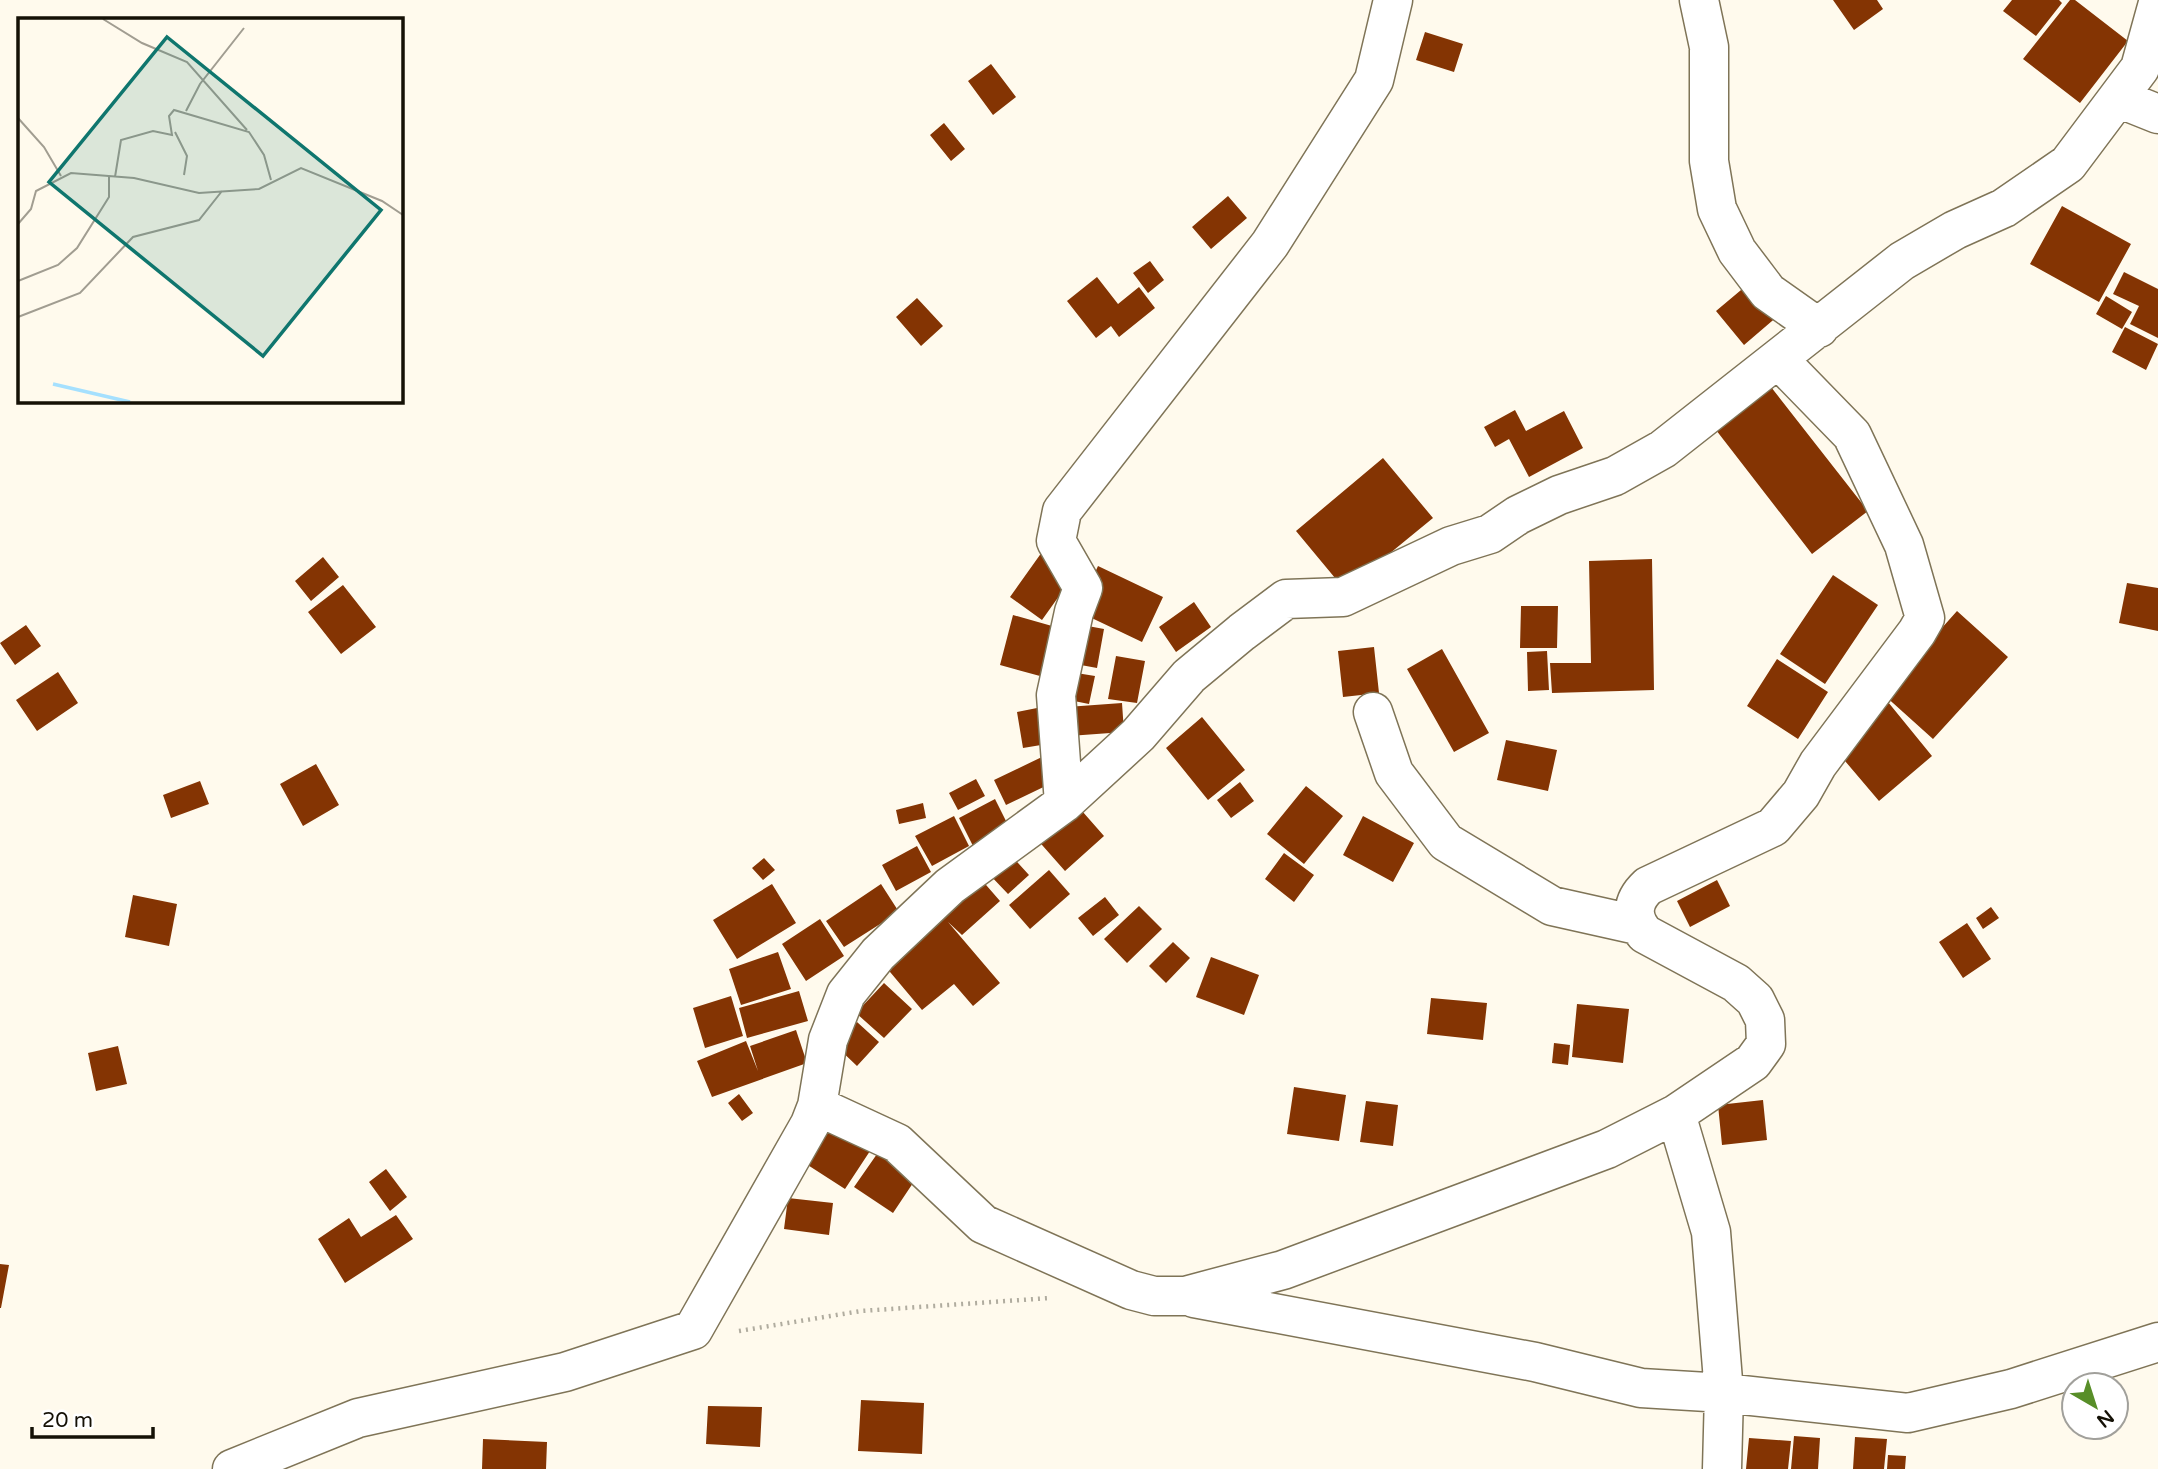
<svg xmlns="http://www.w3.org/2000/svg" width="2158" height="1469" font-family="'Varela Round',sans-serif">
	<rect width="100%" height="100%" fill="#fffaed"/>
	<!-- building -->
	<path fill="#843403" d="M1833,0h44l6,9 -29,21z
		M2012,0h47l3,3 -26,33 -33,-25z
		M2070,0h5l53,41 -48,62 -57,-44z
		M1425,32l38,12 -9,28 -38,-12z
		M991,64l25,33 -23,18 -25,-34z
		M944,123l21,26 -14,12 -21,-26z
		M1228,196l19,22 -36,31 -19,-22z
		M2062,206l69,38 -32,58 -69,-38z
		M1150,261l14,19 -16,13 -15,-20z
		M2124,272l34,17v49l-28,-14 9,-18 -26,-12z
		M1097,277l21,27 21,-17 16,21 -36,29 -8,-11 -15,12 -29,-37z
		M1747,285l32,30 -35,30 -28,-34z
		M2106,296l26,16 -10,17 -26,-15z
		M917,298l26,28 -22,20 -25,-29z
		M2125,327l33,17 -12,26 -34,-18z
		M1771,387l97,124 -56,43 -96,-124z
		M1515,410l11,21 38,-20 19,37 -54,29 -20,-38 -14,8 -11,-20z
		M1383,458l50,60 -88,72 -49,-59z
		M1042,552l32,23 -32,45 -32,-23z
		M323,557l16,20 -28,24 -16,-20z
		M1652,559l2,131 -102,3 -2,-30h41l-2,-102z
		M1098,566l65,31 -21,45 -65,-31z
		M1833,575l45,30 -53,79 -45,-30z
		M2127,583l31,5v43l-39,-8z
		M343,585l33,42 -35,27 -33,-42z
		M1194,602l17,25 -35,25 -17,-25z
		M1521,606h37l-1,42h-37z
		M1957,611l51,46 -75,82 -50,-45z
		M1013,615l39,11 -12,50 -40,-11z
		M1077,624l27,5 -7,39 -27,-5z
		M26,625l15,21 -26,19 -15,-22z
		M1374,647l5,46 -36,4 -5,-46z
		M1442,649l47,84 -35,19 -47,-83z
		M1547,651l2,39 -21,1 -1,-39z
		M1116,656l29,5 -8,42 -29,-4z
		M1777,659l51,33 -30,47 -51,-33z
		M1064,671l31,5 -6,28 -30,-6z
		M58,672l20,31 -41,28 -21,-31z
		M1888,702l44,54 -53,45 -45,-53z
		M1122,703l2,29 -55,4 -2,-29z
		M1047,706l6,37 -30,5 -6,-36z
		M1202,717l43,53 -37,30 -42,-52z
		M1506,740l51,10 -9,41 -51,-11z
		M1044,756l12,25 -50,24 -12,-25z
		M316,764l23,41 -36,21 -23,-42z
		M976,779l9,17 -27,14 -9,-17z
		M200,781l9,23 -38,14 -8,-23z
		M1240,782l14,19 -23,17 -14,-18z
		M1306,786l37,30 -39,48 -37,-30z
		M995,799l15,30 -36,19 -15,-30z
		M923,803l3,15 -27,6 -3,-14z
		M1075,803l29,33 -39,35 -30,-34z
		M954,816l15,30 -37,20 -17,-30z
		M1363,816l51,27 -21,39 -50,-27z
		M917,846l14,26 -35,19 -14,-26z
		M1284,853l30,22 -20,27 -29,-23z
		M1010,854l19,21 -21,19 -20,-21z
		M764,858l11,12 -12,10 -11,-12z
		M1049,870l21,24 -40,35 -21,-24z
		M980,878l20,23 -38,34 -14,-13 52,61 -27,23 -19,-22 -32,26 -37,-44z
		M1717,880l13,26 -40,21 -13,-26z
		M772,884l24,39 -59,36 -24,-39z
		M881,884l18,28 -55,35 -18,-26z
		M133,895l44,9 -8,42 -44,-9z
		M1105,897l14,18 -26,21 -15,-18z
		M1139,906l23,23 -35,34 -23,-24z
		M1991,907l8,11 -16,11 -7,-11z
		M820,919l24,37 -38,25 -24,-37z
		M1967,923l24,36 -28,19 -24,-36z
		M1173,942l17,16 -24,25 -17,-17z
		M778,952l13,37 -50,16 -12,-36z
		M1211,957l48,18 -15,40 -48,-18z
		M884,983l28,26 -28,29 -28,-25z
		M799,991l9,30 -61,17 -8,-30z
		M731,996l12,40 -38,12 -12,-40z
		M1431,998l56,5 -4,37 -56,-6z
		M1577,1004l52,5 -6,54 -51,-6z
		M857,1022l22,20 -22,24 -22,-21z
		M796,1030l11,33 -95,34 -15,-36 49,-20 12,30 -8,-25z
		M1554,1043l16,2 -2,20 -16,-2z
		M118,1046l9,38 -31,7 -8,-38z
		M1294,1087l52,8 -7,46 -52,-7z
		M739,1094l14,19 -11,8 -14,-18z
		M1763,1100l4,40 -45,5 -4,-40z
		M1366,1101l32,4 -5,41 -33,-4z
		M825,1120l45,31 -25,38 -45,-29z
		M877,1154l38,26 -22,33 -39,-26z
		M386,1169l21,28 -17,14 -21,-29z
		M788,1198l45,5 -4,32 -45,-6z
		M396,1215l17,24 -68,44 -27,-44 31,-21 12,19z
		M0,1264l9,1 -8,43h-1z
		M861,1400l63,3 -2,51 -64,-3z
		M708,1406l54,1 -2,40 -54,-3z
		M1794,1436l26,2 -2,31h-27z
		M1855,1437l32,2 -3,30h-31z
		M1749,1438l42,3 -3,28h-42z
		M483,1439l64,3 -1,27h-64z
		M1888,1455l18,1 -1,13h-18z"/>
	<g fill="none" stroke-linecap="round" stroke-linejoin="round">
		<!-- street casing -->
		<g stroke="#7f7457" stroke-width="41">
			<path id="street" d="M1699,0l10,47v114l8,48 20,42 31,41 51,36
				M2118,98l40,16
				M1373,712l21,61 52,69 106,64 85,19
				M1064,803l-8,-108 18,-83 9,-24 -27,-47 6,-30 208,-267 104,-164 19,-80
				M817,1106l80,37 86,81 148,66 23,6h31l98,-26 324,-121 69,-35 77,-52 13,-18 -1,-24 -10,-20 -19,-17 -91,-49c-15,-17 -13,-33 3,-48l125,-59 28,-33 17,-30 99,-132 8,-14 -21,-73 -52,-110 -73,-75
				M1676,1114l35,118 13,161 -2,76
				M1194,1298l341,64 106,26 83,5 184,20 103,-24 147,-47
				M232,1469l126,-51 207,-46 128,-42 117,-206 7,-18 11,-66 18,-46 32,-40 72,-68 114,-83 74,-68 51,-59 53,-44 44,-33 57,-2 108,-51 39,-12 28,-19 41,-20 56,-19 48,-27 239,-188 53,-31 49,-22 64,-44 72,-96 18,-65"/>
		</g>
		<!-- path -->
		<path stroke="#b0ac9f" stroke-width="4.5" stroke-dasharray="2 5" stroke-linecap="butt" d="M739,1331l122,-20 189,-13"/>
		<!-- street -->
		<use href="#street" stroke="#fff" stroke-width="38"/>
	</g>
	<!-- overview -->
	<g transform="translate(18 18)">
		<rect width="385" height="385" fill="#fffaed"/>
		<path fill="none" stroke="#a5e0fe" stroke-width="3.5" d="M35,366l77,18"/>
		<path fill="none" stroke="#a19d91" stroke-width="2" d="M85,1l39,24 45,19 60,68M168,93l14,-27 44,-56M0,100l26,29 17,29M157,114l12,24 -3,19M97,159l6,-37 32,-9 19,4 -3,-19 5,-6 75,22 15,23 7,25M0,206l13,-15 5,-18 35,-18 63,5 65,15 60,-4 42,-21 81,33 21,14M0,263l40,-16 19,-17 32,-51v-20M0,299l62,-24 53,-56 66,-17 23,-29"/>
		<path fill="#0f766e" fill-opacity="0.15" stroke="#0f766e" stroke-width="3.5" d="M149,19l214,173 -118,146 -214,-174z"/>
		<rect width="385" height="385" fill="none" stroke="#151106" stroke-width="3.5"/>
	</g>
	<!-- north arrow -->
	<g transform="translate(2095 1406) rotate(141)"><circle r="33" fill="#ffffff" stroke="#a1a09b" stroke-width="2"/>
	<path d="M0-5L12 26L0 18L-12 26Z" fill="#588e28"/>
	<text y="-10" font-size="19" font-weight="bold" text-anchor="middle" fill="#151106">N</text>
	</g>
	<!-- scale -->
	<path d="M32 1427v10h121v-10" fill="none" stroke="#151106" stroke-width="3.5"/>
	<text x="42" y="1427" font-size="21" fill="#151106" stroke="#ffffff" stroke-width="5" paint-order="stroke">20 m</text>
</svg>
